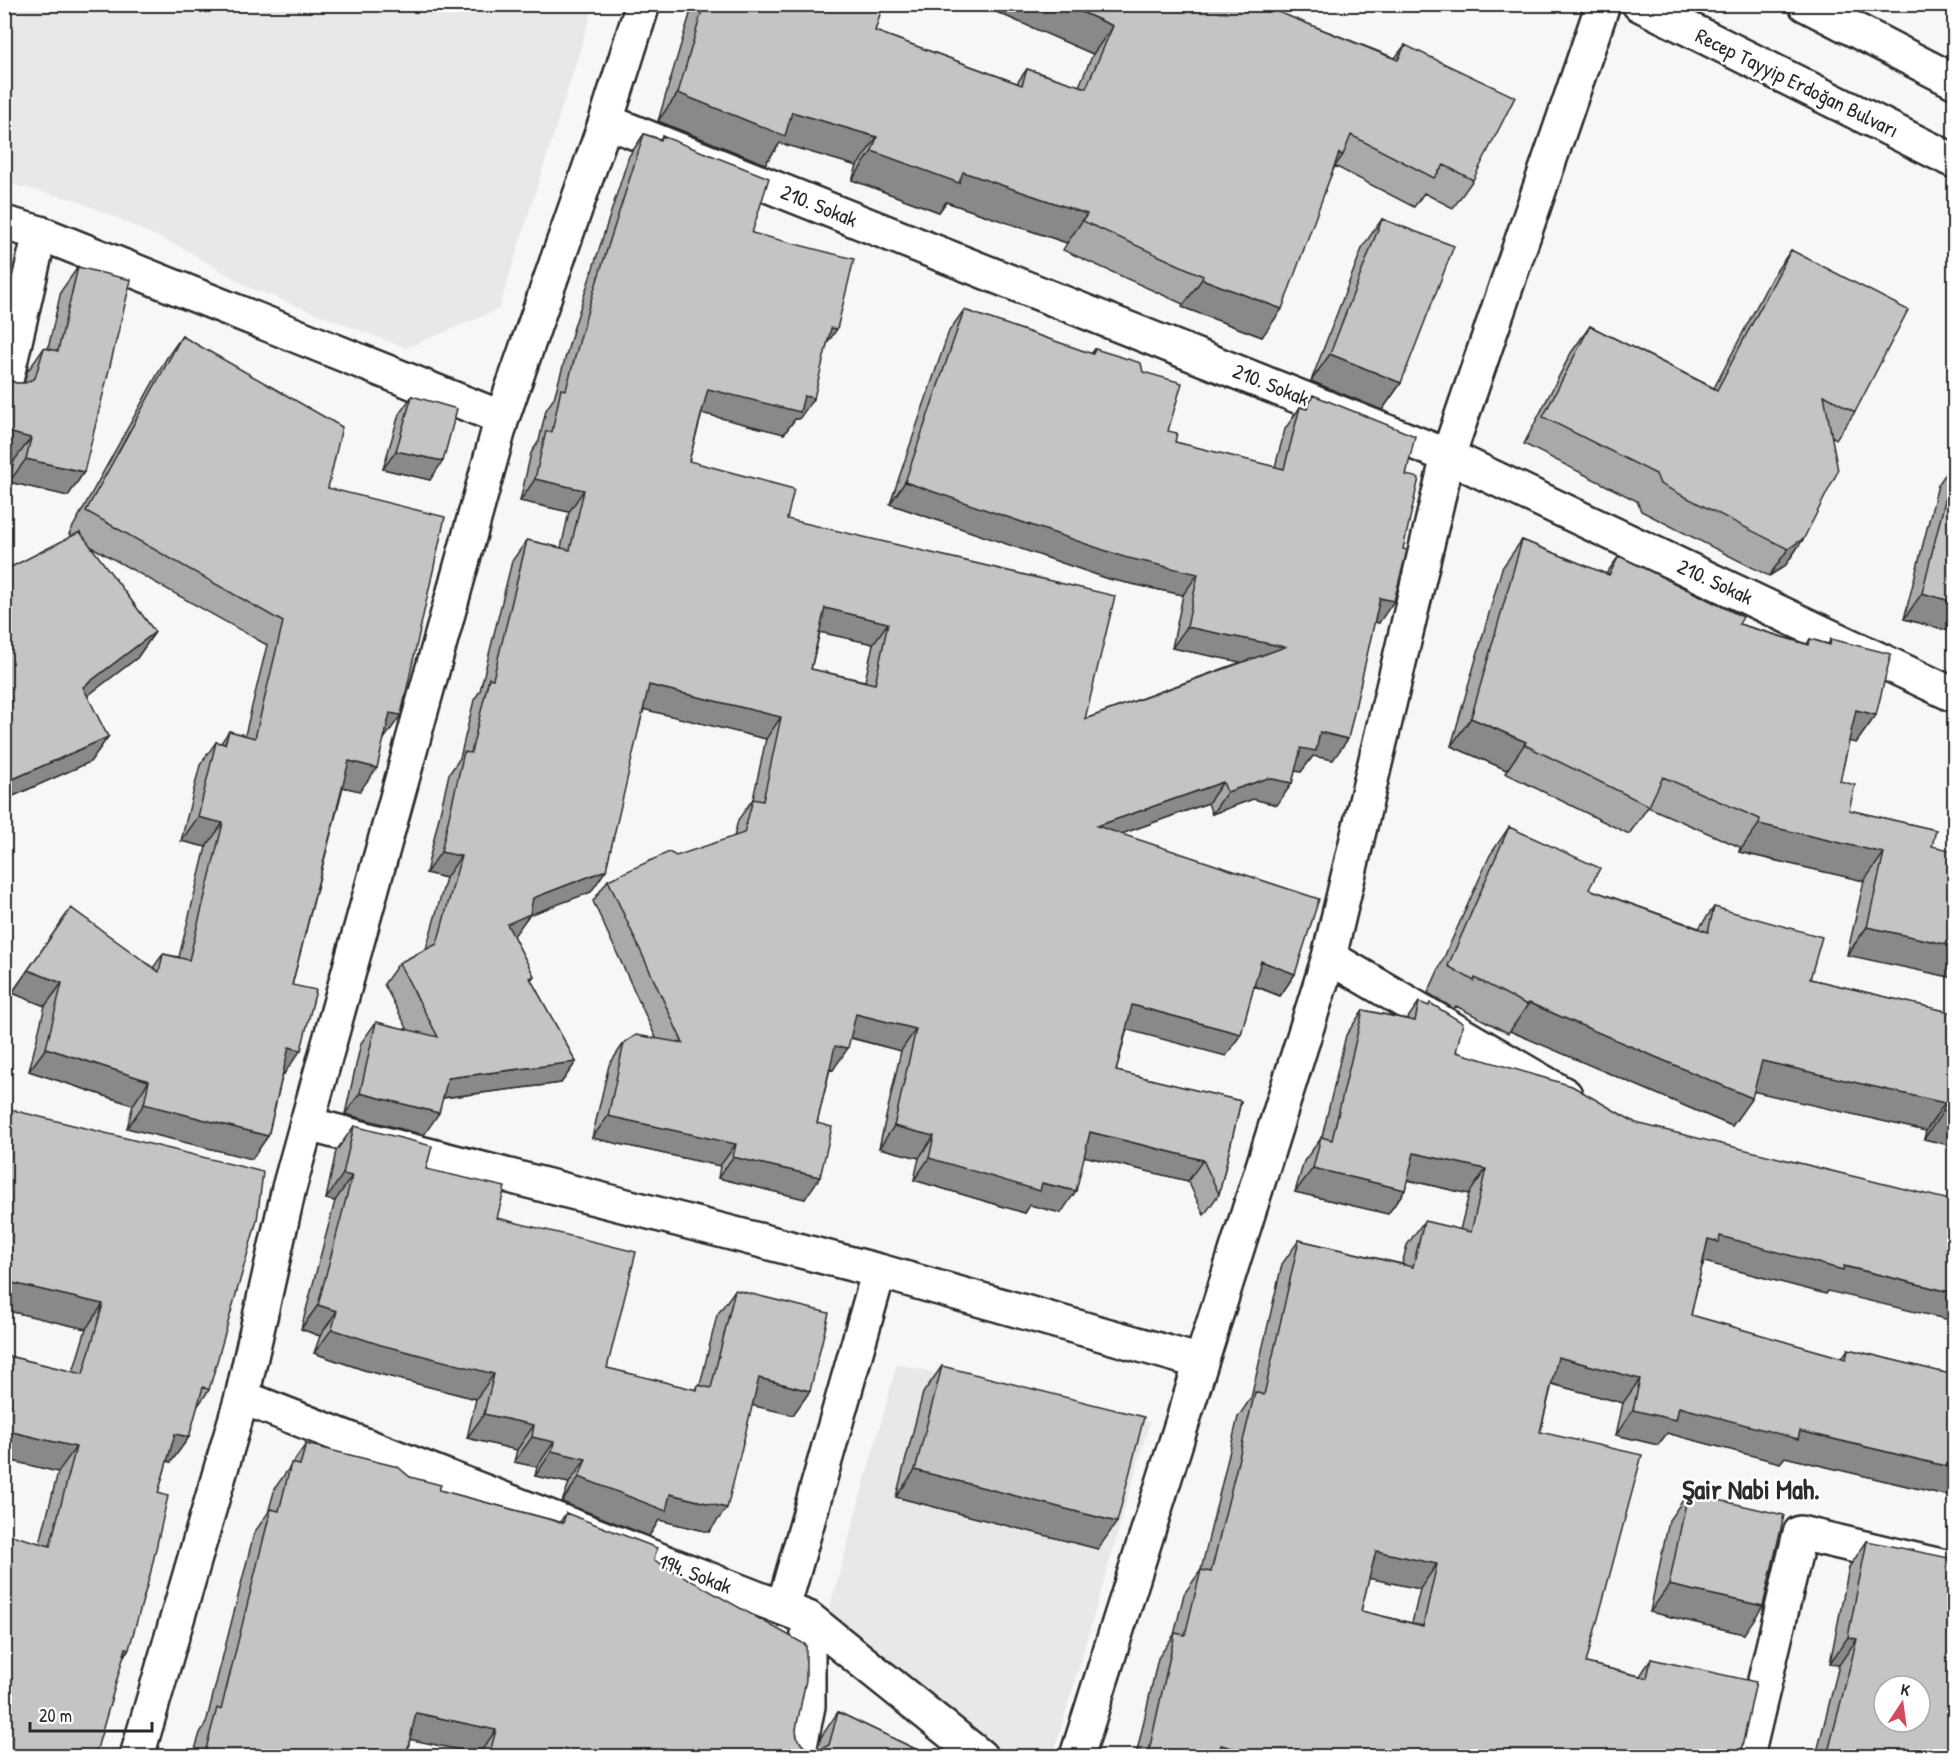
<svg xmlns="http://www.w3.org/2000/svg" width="1959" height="1761" font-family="'Patrick Hand',sans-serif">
	<rect width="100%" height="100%" fill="#f7f7f7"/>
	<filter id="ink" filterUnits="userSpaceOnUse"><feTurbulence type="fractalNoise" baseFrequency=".0167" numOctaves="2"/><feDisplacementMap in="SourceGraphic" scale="12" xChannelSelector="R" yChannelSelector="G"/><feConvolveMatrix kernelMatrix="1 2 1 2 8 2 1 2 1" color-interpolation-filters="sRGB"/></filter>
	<g filter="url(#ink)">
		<!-- built -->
		<path fill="#e8e8e8" d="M5,4h589v1l-95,304 -93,39 -158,-61 -65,-39 -107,-48 -71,-17z
			M897,1364l253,58 -97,334h-56l-168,-146z"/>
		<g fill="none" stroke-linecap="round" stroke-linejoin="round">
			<!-- minor casing -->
			<g stroke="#2b2b2b" stroke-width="38">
				<path id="minor" d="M606,121l842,335 506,239
					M4,223l36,10 462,185
					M4,389l36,-156
					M1329,957l236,138
					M307,1124l572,147
					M242,1397l566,221 172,138
					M783,1608l96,-337 322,91
					M137,1756l105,-359 47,-209 213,-770 104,-297 37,-117
					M798,1756l10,-50v-88
					M1077,1756l252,-799 119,-501 155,-452
					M1747,1756l53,-223 154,36"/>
			</g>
			<!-- trunk casing -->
			<g stroke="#2b2b2b" stroke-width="38">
				<path id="trunk" d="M1639,4l315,157
					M1805,4l149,77"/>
			</g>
			<!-- minor -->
			<use href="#minor" stroke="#fff" stroke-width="33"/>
			<!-- trunk -->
			<use href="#trunk" stroke="#fff" stroke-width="33"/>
		</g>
		<!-- wall -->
		<path fill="#a9a9a9" stroke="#2b2b2b" stroke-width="1.5" fill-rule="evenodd" d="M693,4h190l-8,27 142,52 10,-14 52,17 14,-32 -115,-50h280l137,54 10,-13 68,135 -20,28 -29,-15 -10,14 -79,-41 -73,171 -80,-30 1,-3 -120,-54 4,-7 -121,-41 -7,10 -87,-32 5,-14 -77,-23 -15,21 -107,-43z
			M644,134l16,5 2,-3 90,97 75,111 -28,75h-4l-11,15 -82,-21 -13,48 98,58 298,200 156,-57 -69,-14 11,-53 -74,-16 -219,-75 59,-173 15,-21 127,44 4,-5 48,23 25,59 7,11 100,25 10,-38 15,-22 4,1 9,-13 93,80 -27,148 -5,-1 -41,138 -20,-4 -12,16 -6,-1 -3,12 -15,22 -24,-6 -41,15 -4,-11 -87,31 174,140 -15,22 -26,-10 -13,48 -15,22 -99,-27 -11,42 125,30 -22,93 -15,21 -16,-34 -104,-25 -23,57 -31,-8 -5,8 -111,-33 5,-22 -40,-10 22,-97 -51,-13 -17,32 -3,-1 -13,54 -12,76 -87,-21 2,-12 -128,-28 17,-73 15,-22 32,-5 -63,-137 15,-21 126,-43 4,-17 15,-21 13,-60 -122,-30 -53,183 -62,23 -16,21 21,40 -3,4 45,82 -15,21 -118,15 -19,37 -79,-21 16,-71 15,-21 32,8 -24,-46 15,-21 27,-14 20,-71 -20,-5 23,-99 11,-16 14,-58 6,-9 32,-130 15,-21 34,8 8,-36 -49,-11 11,-48 8,-12 7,-31 8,-12 20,-71 55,-171zM820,632l53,12 -8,37 -54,-12z
			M1382,219l19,164 -19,27 -71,-29 52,-135z
			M1791,250l64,162 -19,27 -4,-3 -28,102 -19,28 -16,10 -128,-65 -4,-10 -113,-57 47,-91 19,-27 124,62 58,-111z
			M78,267l6,205 -16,24 -59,-14 5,-21 -10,-2v-85l3,5 9,4h8l3,-11 17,-24 4,1 13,-58z
			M182,336l146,152 56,251 -24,52 -17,-4 -51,198 -8,89 -1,-1 -15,63 -16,23 -125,-31 6,-23 -104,-34 16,-65 -33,-13 59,-85 82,60 10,-14 16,3 27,-110 -25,-6 19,-76 16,-23 5,1 8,-12 16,4 22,-90 -177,-99 65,86 -18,26 -50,38 21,41 -18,25 -86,38v-224l7,-9 62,-31 -4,-2 97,-175z
			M412,396l18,84 -47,-11 16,-55z
			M1954,461v171l-50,-13 34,-134z
			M1522,540l84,34 13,-18 120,68 68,20 3,-5 18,5 3,-5 45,76 -20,28 -7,-2 -9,40 9,29 87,20 -89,125 17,-74 -125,-29 1,-5 -92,-40 -19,27 -124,-61 2,-3 -56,-24 51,-178z
			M1509,827l80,62 110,39 15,-21 96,72 144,34v133l-30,-7 2,-8 -172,-40 -22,35 -222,-95 -2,2 -52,-27 -2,3 -26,-16 62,-138z
			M1419,1002l37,50 372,239 -2,3 -121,-32 -3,4 -11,49 151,43 6,-9 106,26v124h-1l1,-2 -169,-40 -5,6 -113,-30 -9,12 -42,-10 7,-32 -71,-19 -12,48 46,231 54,13 11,-17 89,97h-604l22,-98 16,-23 10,-41 17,-24 37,-153 13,-19 31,-134 17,-24 103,24 5,-19 17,-24 36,9 9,-36 -62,-14 -2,10 -17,24 -93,-22 9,-31 18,-24 24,-102 17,-25 44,9zM1369,1578l51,11 -8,34 -51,-12z
			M4,1108l205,282 -12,17 -8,30 -18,25 -4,-1 -9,32 -29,156 -5,7 -84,-113 18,-71 -54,-13v-104l69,17 13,-43 -82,-19z
			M354,1126l72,43 71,49 110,150 88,22 3,-5h2l17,-70 18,-25 75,101 -17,24 -41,-10 -43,127 -50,-12 -10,16 -87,-34 7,-19 -34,-7 2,-9 -23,-5 3,-12 -50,-12 9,-39 -112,-29 -50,-17 6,-17 -19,-7 34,-128 -9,-2 10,-48z
			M942,1366l156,183 -202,-52 27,-104z
			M306,1444l104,33 29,13 121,32 6,-9 88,47 142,169 1,9 6,8 9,4h5l4,-13 17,-25 92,44h-452l1,-2 -69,-15 -4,17h-213l7,-23 6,-10 48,-190 14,-20 7,-25z
			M1688,1493l56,141 -94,-22 19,-92z
			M1867,1541l87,215h-138l23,-91 -9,-2 19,-96z"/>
		<!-- shaded-wall -->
		<path fill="#898989" stroke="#2b2b2b" stroke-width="1.5" d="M978,4h86l49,22 -20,28z
			M678,93l114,19 85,25 -20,29 -77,-23 -15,21 -107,-43z
			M872,151l91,21 124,42 -20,29 -121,-41 -7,10 -87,-32z
			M1339,153l4,2 -20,28z
			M1202,279l80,30 -20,28 -80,-30z
			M831,328l6,1 -15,22z
			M1330,354l71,29 -19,27 -71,-29z
			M708,389l96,7 10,2 -15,21h-4l-11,15 -91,-23z
			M4,431l27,7 -17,23 -10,-2z
			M396,451l47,10 -13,19 -47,-11z
			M26,459l58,13 -16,24 -59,-14z
			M535,479l49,11 -15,22 -49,-11z
			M905,482l293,92 -15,21 -74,-16 -219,-75z
			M1804,538l-19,28 -16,10 19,-27z
			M1922,593l32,9v30l-50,-13z
			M1380,598l14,3 -15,22 -14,-4z
			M825,608l63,15 -15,21 -63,-14z
			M1187,627l98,20 -16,21 -97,-20z
			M155,632l-18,26 -72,55 18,-26z
			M649,685l132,32 -15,22 -132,-32z
			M1856,710l20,5 -20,28 -20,-5z
			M390,713l11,2 -17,24z
			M1471,718l55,24 -19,28 -56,-24z
			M1320,732l28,7 -15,21 -20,-4 -12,16 -15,-3 15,-21z
			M108,737l-18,25 -86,38v-17z
			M349,761l28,7 -17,23 -27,-6z
			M1268,778l24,5 -15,22 -24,-6 -41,15 15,-22z
			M1223,782l-15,21 -126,45 15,-22z
			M198,817l25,6 -17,24 -25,-6z
			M1759,824l125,29 -20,28 -125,-29z
			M441,852l20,4 -15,22 -20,-5z
			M606,870l-15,22 -62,23 -15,21 -22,10 15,-22 26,-26z
			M1867,927l87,19v32l-107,-23z
			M1261,961l34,13 -15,22 -34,-14z
			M28,970l34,13 -17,23 -33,-13z
			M1529,1003l223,95 -20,28 -222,-95z
			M1132,1005l109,29 -15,22 -109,-29z
			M856,1014l60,15 -15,22 -60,-16z
			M835,1046l13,2 -15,22 -13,-3z
			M289,1047l12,3 -17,24 -12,-3z
			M46,1048l103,33 -16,24 -104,-34z
			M1762,1061l183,42 -19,28 -183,-42z
			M576,1062l-15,21 -128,16 15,-21z
			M360,1093l79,20 -15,22 -79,-21z
			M144,1104l124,32 -16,23 -125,-31z
			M1943,1111l11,3v32l-30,-7z
			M608,1116l128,28 -16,22 -128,-28z
			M894,1126l40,10 -15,22 -40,-10z
			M1090,1132l113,28 -15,21 -113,-27z
			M1414,1153l72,16 -17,25 -73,-17z
			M733,1157l87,20 -15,22 -87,-21z
			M929,1158l147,33 -15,22 -31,-8 -5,8 -111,-33z
			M1313,1168l92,22 -17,24 -93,-22z
			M343,1174l9,2 -17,25 -9,-2z
			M1720,1236l234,57v28l-126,-30 -2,3 -121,-32 -3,4 6,-27z
			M4,1281l99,23 -17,25 -82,-19z
			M318,1305l19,6 -17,25 -19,-7z
			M332,1329l162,45 -18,25 -112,-29 -50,-17z
			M1558,1357l82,22 -17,24 -82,-22z
			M759,1378l51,13 -17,24 -51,-12z
			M1679,1407l121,24 154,37v29l-169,-40 -5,6 -113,-30 -9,12 -42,-10 17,-25z
			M484,1414l50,11 -17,25 -50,-12z
			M4,1430l72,17 -18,25 -54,-13z
			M175,1434l14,3 -18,25 -13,-4z
			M532,1437l22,5 -17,25 -23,-5z
			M552,1451l34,8 -17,24 -34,-7z
			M915,1470l202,52 -19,27 -202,-52z
			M579,1477l91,17 57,14 -18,24 -50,-12 -10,16 -87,-34z
			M1376,1551l61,13 -17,25 -62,-13z
			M1669,1585l94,21 -19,28 -94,-22z
			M1848,1637l9,2 -18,26 -9,-2z
			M416,1713l80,17 -17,24 -80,-17z
			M1221,1745l41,11h-49z
			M1149,1751l25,5h-29z"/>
		<!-- building -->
		<path fill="#c4c4c4" stroke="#2b2b2b" stroke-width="1.5" fill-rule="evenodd" d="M704,4h179l-8,27 147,54 5,-16 59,19 27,-62 -49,-22h194l140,56 7,-15 110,52 -42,83 -29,-15 -10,13 -83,-43 -8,20 -4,-2 -57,156 -80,-30 1,-3 -120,-55 4,-7 -124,-42 -4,11 -87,-32 5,-14 -85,-25 -7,24 -107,-43z
			M644,134l17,6 1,-4 107,42 -17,55 102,26 -17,70 -6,-1 -17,70 -10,-2 -4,16 -92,-23 -19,72 105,28 -7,30 328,77 -30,123 200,-72 -98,-20 11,-53 -74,-17 -219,-75 59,-172 129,44 2,-5 46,14 2,9 39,11 -14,48 9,2 -2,9 109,27 16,-62 7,2 6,-14 102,41 -9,39 13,3 -16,71 4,1 -13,51 -14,-3 -32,141 -28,-7 -4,19 -15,-3 -9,35 -24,-5 -41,14 -4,-10 -126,44 222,73 -24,75 -34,-13 -20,73 -109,-29 -16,66 125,30 -22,93 -16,-34 -113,-28 -14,59 -34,-8 -2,8 -111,-33 5,-22 -40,-10 22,-97 -60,-15 -8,34 -13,-2 -18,77 15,4 -12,50 -87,-20 3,-13 -128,-28 16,-73 12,-8 47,8 -75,-163 61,-28 7,4 68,-23 9,-34 10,2 18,-84 -132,-32 -43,185 -73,28 -3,16 -23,10 27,52 -4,2 46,84 -128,16 -9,35 -79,-20 16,-71 62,15 -39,-74 38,-19 24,-88 -20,-4 23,-100 7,1 18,-75 4,1 34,-139 43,10 14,-60 -49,-11 11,-48 6,1 9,-43 5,1 23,-84zM825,608l63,15 -13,61 -64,-15z
			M1382,219l72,27 -53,137 -71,-29z
			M1791,250l117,60 -53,102 -31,-17 14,76 -34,67 -16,11 -128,-65 -4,-10 -113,-57 47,-91 127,64z
			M78,267l53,13 -47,192 -58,-13 5,-21 -27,-7v-57l3,5 9,4h9l10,-5 9,-30 14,3z
			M182,336l160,91 -14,61 117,29 -44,198 -11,-2 -13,55 -28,-7 -57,224 24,5 -15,60 -12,-3 -21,89 -124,-32 5,-23 -103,-33 16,-65 -34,-13 43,-62 88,64 4,-18 26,6 34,-137 -25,-6 18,-75 9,2 4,-13 26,7 28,-116 -197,-111z
			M4,339l3,1 -3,17z
			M412,396l45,13 -14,52 -47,-10z
			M1954,464v138l-32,-9z
			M80,532l75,100 -72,55 25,50 -104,46v-203l7,-13z
			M1522,540l87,35 10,-19 124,61 -4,7 70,21 1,-6 20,6 1,-6 60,15 -15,61 -20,-5 -16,71 15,4 -6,25 87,20 -4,16 22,5v95l-87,-19 17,-74 -125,-29 1,-5 -97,-42 -14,29 -124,-61 1,-3 -55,-24z
			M1509,827l91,41 -11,21 119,43 6,-25 108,30 -12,42 144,34v101l-11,-3 2,-8 -183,-42 -10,37 -223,-95 -2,2 -52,-27 -1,3 -26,-15z
			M1419,1002l10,4 1,-3 33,20 -7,29 116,34 64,37 318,78v92l-110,-27 -1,4 -123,-34 -1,6 -11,-3 -17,76 155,44 2,-10 106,26v93l-154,-37 -2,8 -119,-32 -3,13 -43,-10 7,-31 -82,-22 -18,75 102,23 -56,208 61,15 4,-19 105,23 -16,74h-478l-41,-11 -3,11h-44l-25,-5 26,-118 10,2 16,-65 10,2 44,-180 9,3 35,-155 114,27 11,-46 47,11 15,-63 -72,-16 -9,37 -92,-22 8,-31 11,3 31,-130 52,11zM1376,1551l61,13 -14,62 -62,-15z
			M4,1108l259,64 -6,48 -48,170 -6,-3 -14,50 -14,-3 -17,59 10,3 -18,79 -21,74 -3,-1 -31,108h-91v-223l46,13 26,-99 -72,-17v-75l79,19 20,-70 -99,-23z
			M354,1126l78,20 -6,23 79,18 -8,31 139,34 -29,116 90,22 1,-5 13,3 24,-98 94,23 -19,78 -51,-13 -32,130 -57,-14 -4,17 -87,-34 7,-18 -34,-8 2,-9 -22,-5 2,-12 -50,-11 10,-40 -113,-29 -49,-16 5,-18 -19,-6 34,-129 -9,-2z
			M942,1366l202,51 -27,105 -202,-52z
			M306,1444l92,23 12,10 31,8 -2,5 124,33 3,-10 91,35 -3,12 152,85v35l-10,49 1,9 6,8 9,4 9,-1 8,-4 9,-33 92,44h-441l7,-26 -80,-17 -10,43h-202l13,-48 4,2 50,-201 8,2 12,-48 9,2z
			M1688,1493l96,22 -21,91 -94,-21z
			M1867,1541l87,18v197h-127l30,-117 -9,-2zM1884,1686h36v36h-36z"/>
	</g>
	<g text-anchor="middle" stroke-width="5" stroke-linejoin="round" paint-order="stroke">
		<!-- street labels -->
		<g font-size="21" fill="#2b2b2b" stroke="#fff">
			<text transform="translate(1797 83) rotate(26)" y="7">Recep Tayyip Erdoğan Bulvarı</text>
			<text transform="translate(819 206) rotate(22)" y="7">210. Sokak</text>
			<text transform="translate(1271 385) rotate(22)" y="7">210. Sokak</text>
			<text transform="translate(1715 582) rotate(25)" y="7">210. Sokak</text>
			<text transform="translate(695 1574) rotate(21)" y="7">194. Sokak</text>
		</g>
		<!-- district labels -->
		<g font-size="27" font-weight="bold" fill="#2b2b2b" stroke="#fff">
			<text x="1751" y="1499">Şair Nabi Mah.</text>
		</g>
	</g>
	<!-- margin -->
	<rect width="1959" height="1761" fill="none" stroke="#fff" stroke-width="24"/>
	<rect x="12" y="12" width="1935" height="1737" fill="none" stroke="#2b2b2b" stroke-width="2" filter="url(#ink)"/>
	<!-- north arrow -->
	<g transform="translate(1902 1704) rotate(13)"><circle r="28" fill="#ffffff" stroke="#aaaaaa" stroke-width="1.5"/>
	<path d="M0-4.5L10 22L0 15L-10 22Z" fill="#d1495b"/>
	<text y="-9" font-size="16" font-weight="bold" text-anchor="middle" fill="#2b2b2b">K</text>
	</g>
	<!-- scale -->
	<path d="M30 1722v9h122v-9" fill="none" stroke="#2b2b2b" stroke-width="3"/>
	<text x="39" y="1722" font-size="18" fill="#2b2b2b" stroke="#ffffff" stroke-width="4.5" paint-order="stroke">20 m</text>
</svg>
